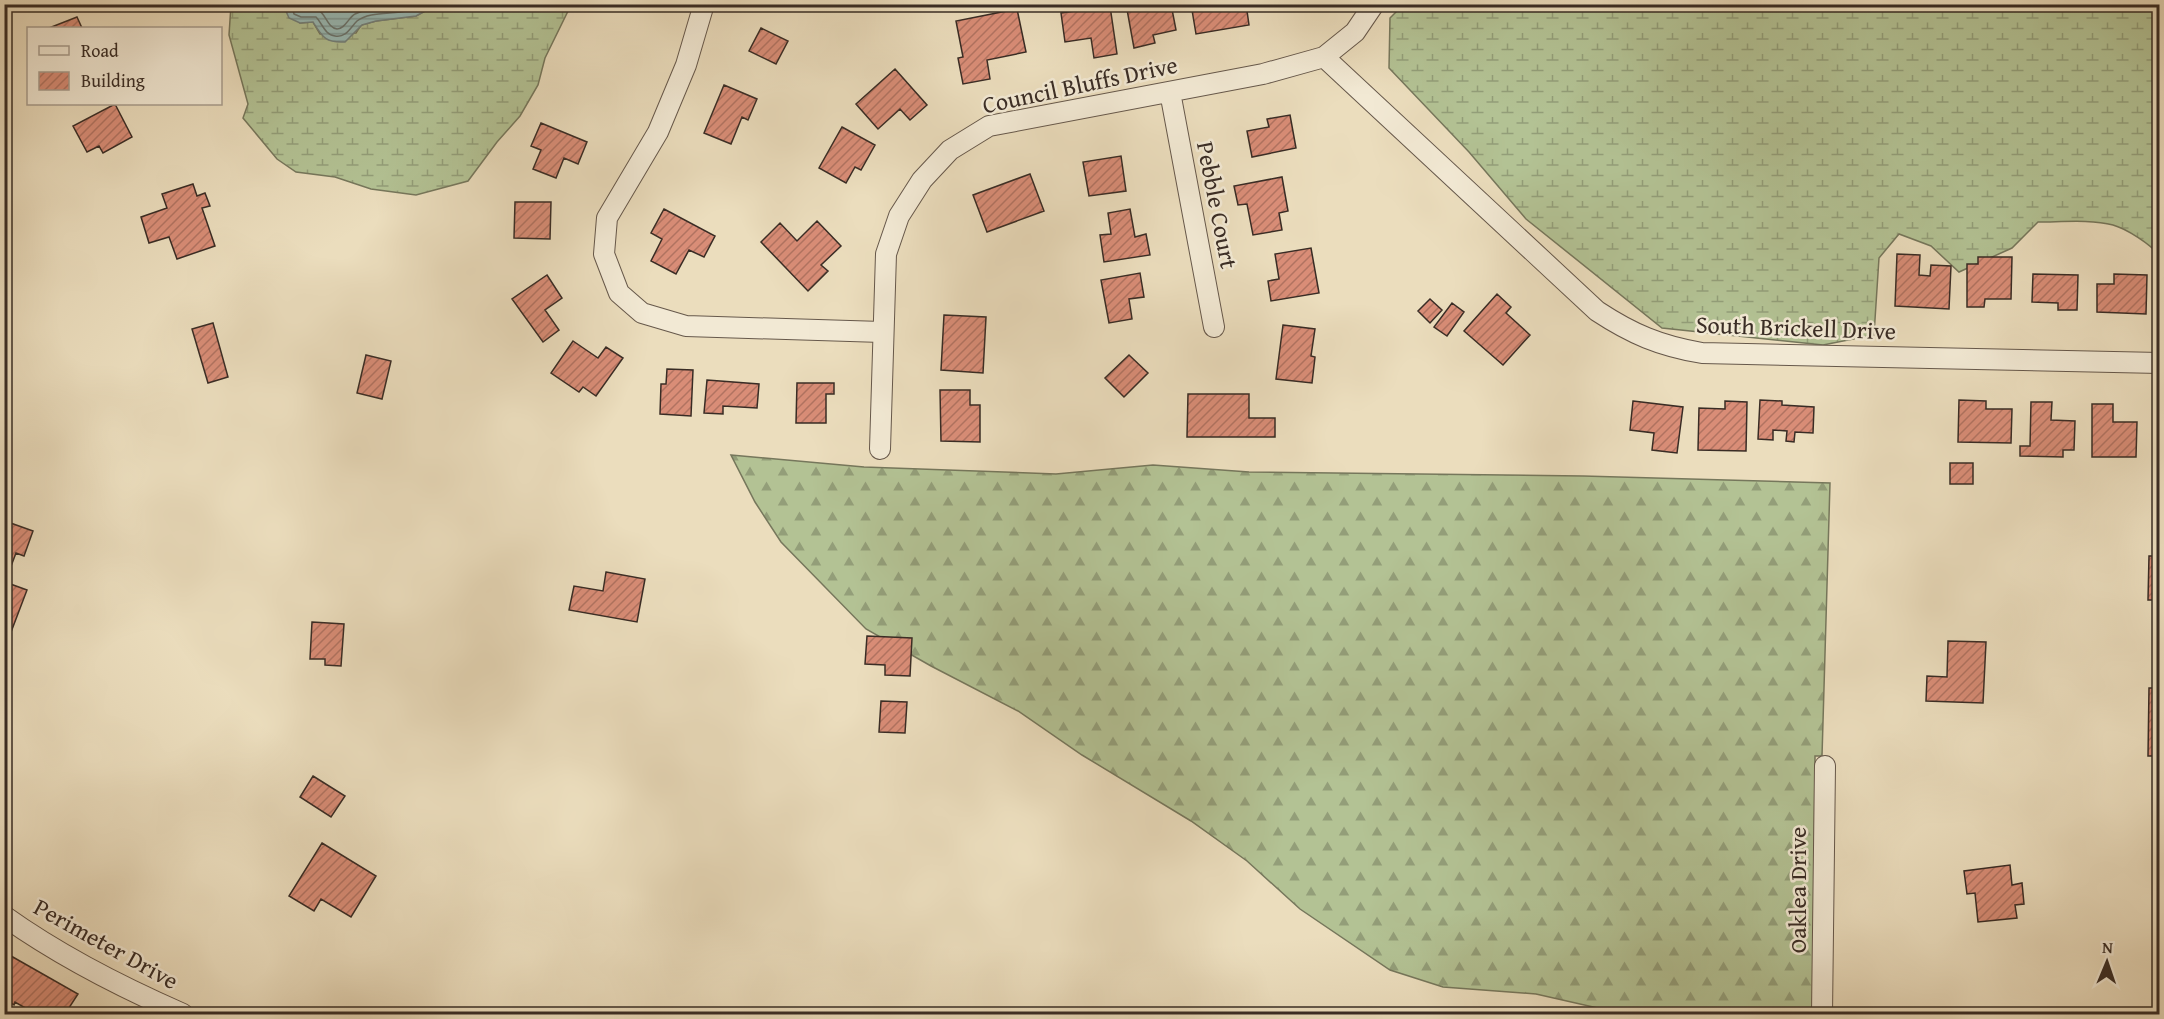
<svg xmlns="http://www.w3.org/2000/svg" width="2164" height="1019" font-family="'Gentium Book Plus',serif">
	<defs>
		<pattern id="forest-firs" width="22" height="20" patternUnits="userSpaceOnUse" patternTransform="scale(1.5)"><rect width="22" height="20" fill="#b3c294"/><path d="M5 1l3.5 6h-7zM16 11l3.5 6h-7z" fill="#939e79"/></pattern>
		<pattern id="wetland-marsh" width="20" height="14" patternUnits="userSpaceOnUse" patternTransform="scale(1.5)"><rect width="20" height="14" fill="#b3c294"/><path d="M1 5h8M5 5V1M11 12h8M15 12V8" fill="none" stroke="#939e79"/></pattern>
		<pattern id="water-rules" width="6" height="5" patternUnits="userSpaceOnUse" patternTransform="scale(1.5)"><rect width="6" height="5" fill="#99bbb7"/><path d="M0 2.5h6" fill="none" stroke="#7e9895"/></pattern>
		<pattern id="building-hatch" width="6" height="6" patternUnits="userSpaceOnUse" patternTransform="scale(1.5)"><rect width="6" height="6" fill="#d98d77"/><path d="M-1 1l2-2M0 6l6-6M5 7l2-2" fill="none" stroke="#b17361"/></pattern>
	</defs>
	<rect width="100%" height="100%" fill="#ebddbd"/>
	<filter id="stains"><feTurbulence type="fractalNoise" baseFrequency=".00333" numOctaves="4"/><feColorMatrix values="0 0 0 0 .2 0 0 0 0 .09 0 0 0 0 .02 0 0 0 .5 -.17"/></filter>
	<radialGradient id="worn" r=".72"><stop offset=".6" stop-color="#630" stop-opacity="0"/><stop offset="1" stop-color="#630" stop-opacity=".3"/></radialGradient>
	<!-- forest -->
	<path fill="url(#forest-firs)" stroke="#76775c" stroke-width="1.5" d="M731,455l133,12 192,7 97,-9 96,7 334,4 247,7 -8,273h-7l-2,258h-189l-88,-20 -93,-7 -53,-17 -90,-61 -53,-48 -56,-40 -109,-66 -64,-44 -87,-45 -65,-37 -85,-87 -26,-40z"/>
	<!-- wetland -->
	<path fill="url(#wetland-marsh)" stroke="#76775c" stroke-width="1.5" d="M231,5h55l-1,4 15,14 13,-1 7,12 36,-1 5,-8 15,-4 40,-5 20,-11h135l-26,53 -7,27 -18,31 -23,26 -29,39 -52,14 -45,-6 -36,-12 -39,-5 -19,-13 -34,-41 5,-14 -19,-69z
		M1403,5h756v250c-9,-11 -32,-26 -46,-30 -22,-6 -52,-3 -75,-3l-26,26 -53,24 -28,-26 -32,-12 -20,24 -5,77 -51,10 -161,-17 -136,-109 -57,-67 -80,-84 1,-50z"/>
	<!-- water -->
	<path fill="url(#water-rules)" stroke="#73827d" stroke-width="1.5" d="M286,5v-1l150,1 -20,11 -40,5 -14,4 -17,17c-19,1 -22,-4 -32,-20l-13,1 -11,-5 -4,-9z"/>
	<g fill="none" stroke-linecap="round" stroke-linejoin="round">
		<!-- shore -->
		<path stroke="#69746e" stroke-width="1.5" d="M291,4l3,10 7,3h15c6,6 9,18 19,19 11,2 15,-8 22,-15 16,-13 50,-3 67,-17
			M299,4l3,5c5,0 10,-1 15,0 9,4 10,19 20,20 8,0 12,-12 18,-15 13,-7 29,-7 43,-10"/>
	</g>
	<!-- building -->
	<path fill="url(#building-hatch)" stroke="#392c25" stroke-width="1.5" d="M1126,4h45l5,26 -23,5 2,8 -21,5z
		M1191,4h55l3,21 -53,9z
		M1265,4h28l-27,5z
		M1110,6l7,48 -23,4 -3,-20 -26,4 -4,-29z
		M1017,9l9,43 -39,8 3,19 -27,5 -5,-26 5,-1 -7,-36z
		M77,17l5,11h-33z
		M761,28l27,13 -12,23 -27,-13z
		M895,69l32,36 -17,15 -10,-11 -22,20 -22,-25z
		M724,85l33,14 -9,21 -6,-3 -11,27 -27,-11z
		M115,104l17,33 -29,16 -4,-7 -12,6 -14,-26z
		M1290,115l6,33 -44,9 -5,-26 22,-4 -2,-8z
		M541,123l46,19 -9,22 -14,-6 -8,20 -23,-9 8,-19 -10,-4z
		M842,127l33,18 -14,25 -6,-3 -9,16 -27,-15z
		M1121,156l5,35 -37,5 -6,-34z
		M1030,174l14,37 -57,21 -14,-37z
		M1282,177l6,34 -9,2 3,17 -29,5 -6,-31 -9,1 -4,-19z
		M193,184l4,12 8,-3 5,13 -8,2 13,38 -38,13 -8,-22 -20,6 -8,-26 26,-9 -5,-14z
		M515,202h36l-1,37 -36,-1z
		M664,209l51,27 -11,21 -15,-7 -13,24 -25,-13 11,-22 -11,-6z
		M1130,209l5,28 11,-3 4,21 -46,7 -4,-27 11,-1 -3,-21z
		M817,221l24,25 -20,19 7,6 -20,20 -47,-49 19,-19 17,18z
		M1311,248l8,45 -48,8 -3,-20 11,-2 -4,-25z
		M1897,254l23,1 -1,20 11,1 1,-11 20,1 -2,43 -54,-3z
		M1978,257h34l-1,42h-26l-1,8h-17v-43h11z
		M1140,273l4,24 -15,2 3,20 -23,4 -8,-43z
		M2033,274l45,1 -1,35h-19v-7l-26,-1z
		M2114,274l33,1 -1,39 -49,-2v-28h17z
		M547,275l15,23 -17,12 14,20 -16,12 -31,-43z
		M1497,294l14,13 -5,6 24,22 -27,30 -39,-34z
		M1430,299l12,11 -12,13 -12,-12z
		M1452,303l12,9 -17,24 -13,-9z
		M944,315l42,2 -3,56 -42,-3z
		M213,323l15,54 -20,6 -16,-54z
		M1283,325l32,4 -4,27 4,1 -3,26 -36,-4z
		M573,341l25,17 8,-11 17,11 -27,38 -13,-9 -4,5 -28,-19z
		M366,355l25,6 -9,38 -25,-6z
		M1129,355l19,18 -24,24 -19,-19z
		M667,369l26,1 -2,46 -31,-2 1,-30h5z
		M4,377l6,2 -6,21z
		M707,380l52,4 -2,24 -34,-2v8l-19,-1z
		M797,383h37v11h-8v29h-30z
		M940,390h30v15h10v37l-39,-1z
		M1188,394h61v24h26v19h-88z
		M1760,400l22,1v4l32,2 -1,26 -18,-1 -1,10 -8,-1 1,-10 -14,-1v10l-15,-1z
		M1959,400l27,1v8h26l-1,34 -53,-1z
		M1633,401l50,6 -6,46 -25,-3 2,-17 -24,-3z
		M1725,401l22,1 -1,49 -48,-1 1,-42 26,1z
		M2031,402h21l-1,18 24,1 -1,29h-11v7l-43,-1v-10h10z
		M2092,404h21v18h24l-1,35h-44z
		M1950,463h23v21h-23z
		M5,521l28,10 -9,25 -8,-3 -11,29 22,8 -16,42 -7,-2z
		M2149,556h11v62h-2v-18h-10z
		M606,572l39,7 -8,43 -68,-12 5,-24 29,5z
		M312,622l32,2 -3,42 -16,-1v-6h-15z
		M867,636l45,2 -2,38 -25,-1v-10l-20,-1z
		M2156,636h4v47h-5z
		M1948,641l38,1 -3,61 -57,-2 1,-25 20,1z
		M2149,688h11v68h-12z
		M881,701l26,1 -2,31 -26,-1z
		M313,776l32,20 -14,21 -31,-20z
		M322,843l54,33 -25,41 -30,-18 -7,12 -25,-15z
		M2010,865l2,20 10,-2 2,21 -9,1 2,13 -39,4 -3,-29 -8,1 -3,-23z
		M4,952l74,42 -13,20h-29l-21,-12 -1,3 -10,-6z"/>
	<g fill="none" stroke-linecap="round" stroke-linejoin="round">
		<!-- minor casing -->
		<g stroke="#66584b" stroke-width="22">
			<path id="minor" d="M704,4l-18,61 -28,67 -51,86 -3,36 15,39 23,20 44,13 196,6
				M1324,57l273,254c35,23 63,35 105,42l458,10
				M1170,92l44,235
				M880,449l6,-195 13,-38 23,-36 28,-30 39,-24 274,-52 61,-17 31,-25 19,-28
				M4,916c56,40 117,71 179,98
				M1822,1014l3,-248"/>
		</g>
		<!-- minor -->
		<use href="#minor" stroke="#f2e9d4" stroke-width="20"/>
	</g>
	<g text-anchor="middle" stroke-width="5" stroke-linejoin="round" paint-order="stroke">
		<!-- street labels -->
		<g font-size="24" fill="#392c25" stroke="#f2e9d4">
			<text transform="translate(1080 85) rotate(-12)" y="8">Council Bluffs Drive</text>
			<text transform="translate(1217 205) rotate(79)" y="8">Pebble Court</text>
			<text transform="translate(1796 328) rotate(2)" y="8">South Brickell Drive</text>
			<text transform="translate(1798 890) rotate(-90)" y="8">Oaklea Drive</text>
			<text transform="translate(106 944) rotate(29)" y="8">Perimeter Drive</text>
		</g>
	</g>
	<!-- margin -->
	<rect width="2164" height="1019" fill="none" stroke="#ebddbd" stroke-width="24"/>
	<rect x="6" y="6" width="2152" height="1007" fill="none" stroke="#392c25" stroke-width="3"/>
	<rect x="12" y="12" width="2140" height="995" fill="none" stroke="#392c25" stroke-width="1.5"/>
	<!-- legend -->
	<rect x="27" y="27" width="195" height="78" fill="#f2e9d4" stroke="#a89d8e" stroke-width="1.5"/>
	<rect x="39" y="46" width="30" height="9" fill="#f2e9d4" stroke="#a89d8e" stroke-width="1.5"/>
	<text x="81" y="57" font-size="18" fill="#392c25">Road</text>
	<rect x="39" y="72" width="30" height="18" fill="url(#building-hatch)" stroke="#a89d8e" stroke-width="1.5"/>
	<text x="81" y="87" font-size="18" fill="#392c25">Building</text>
	<!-- north arrow -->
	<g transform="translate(2107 962) rotate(2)" stroke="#f2e9d4" stroke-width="4.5" paint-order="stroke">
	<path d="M0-4.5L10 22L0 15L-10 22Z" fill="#392c25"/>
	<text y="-9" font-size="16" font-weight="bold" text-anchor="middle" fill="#392c25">N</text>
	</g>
	<rect width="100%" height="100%" filter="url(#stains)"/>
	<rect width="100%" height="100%" fill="url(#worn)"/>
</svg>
